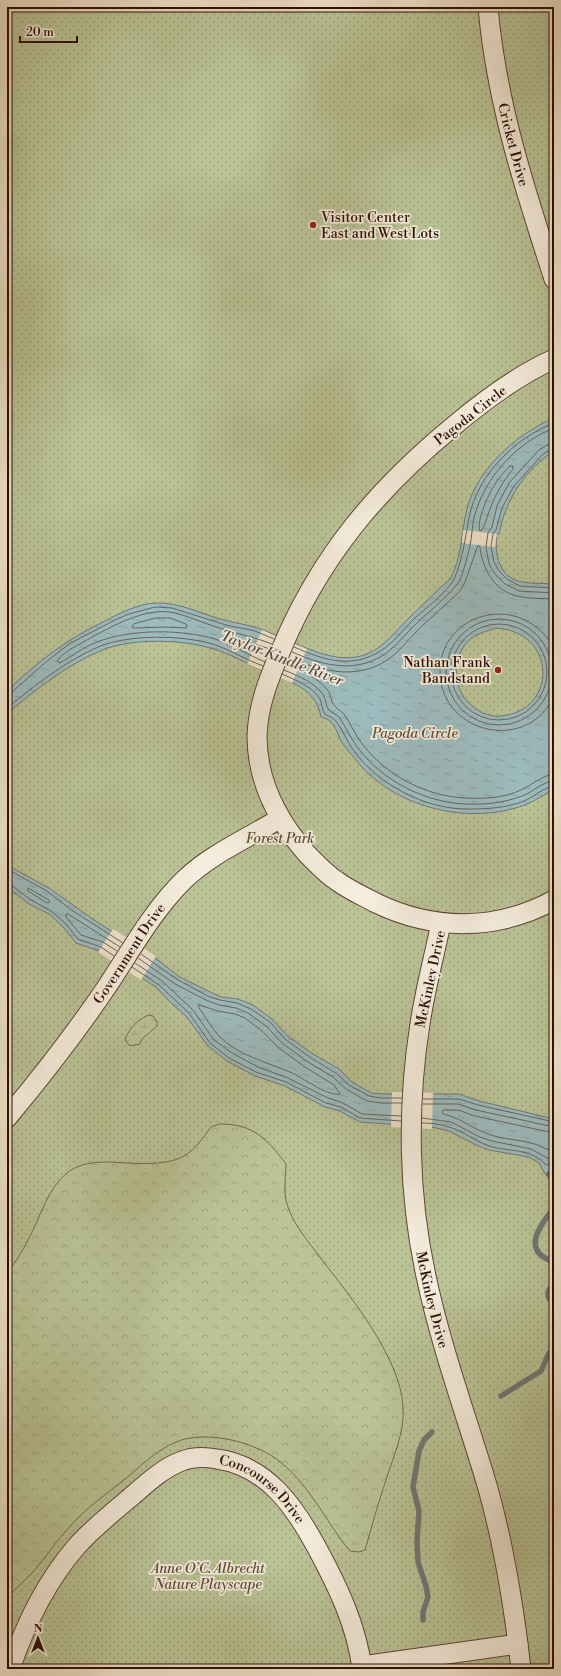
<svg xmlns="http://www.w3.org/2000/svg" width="561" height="1676" font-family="'Libre Bodoni',serif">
	<defs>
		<pattern id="green-dots" width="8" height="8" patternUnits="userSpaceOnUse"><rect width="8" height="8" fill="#bac497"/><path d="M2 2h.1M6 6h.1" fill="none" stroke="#a0a780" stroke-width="1.8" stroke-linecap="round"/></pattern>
		<pattern id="forest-crowns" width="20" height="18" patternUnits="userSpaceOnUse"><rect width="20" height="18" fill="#bac497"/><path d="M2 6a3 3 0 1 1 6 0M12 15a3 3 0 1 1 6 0" fill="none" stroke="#a0a780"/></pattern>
		<pattern id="wetland-marsh" width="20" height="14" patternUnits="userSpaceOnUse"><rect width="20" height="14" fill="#bac497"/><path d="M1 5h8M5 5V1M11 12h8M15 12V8" fill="none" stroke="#a0a780"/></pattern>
		<pattern id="water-ripples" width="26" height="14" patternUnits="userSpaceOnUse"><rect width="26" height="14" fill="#9dbcbf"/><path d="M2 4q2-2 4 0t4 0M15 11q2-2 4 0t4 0" fill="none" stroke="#88a0a2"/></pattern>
	</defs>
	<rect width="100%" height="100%" fill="#f0e3ca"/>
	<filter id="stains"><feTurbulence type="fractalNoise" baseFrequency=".005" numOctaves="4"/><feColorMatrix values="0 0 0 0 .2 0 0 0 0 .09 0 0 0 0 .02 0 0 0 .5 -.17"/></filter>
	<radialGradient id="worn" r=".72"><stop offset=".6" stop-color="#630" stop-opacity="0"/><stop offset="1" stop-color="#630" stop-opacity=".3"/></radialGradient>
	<!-- green -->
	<path fill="url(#green-dots)" stroke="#74694d" d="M7,7h547v1662h-547z"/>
	<!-- forest -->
	<path fill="url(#forest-crowns)" stroke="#74694d" d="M220,1124c34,0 47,15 66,40 0,12 -3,28 1,40 6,21 22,38 35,56 29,37 79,99 81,147 2,25 -10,50 -17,73 -8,23 -14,46 -21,70l-6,2 -9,-1c-26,-31 -41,-69 -75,-93 -25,-17 -70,-28 -99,-16 -17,7 -32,21 -46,33 -17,14 -36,27 -51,42 -18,17 -31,38 -47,56 -8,9 -18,16 -25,26v-326c8,-10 15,-21 21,-33 12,-22 20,-53 40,-68 13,-9 26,-10 41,-10 22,1 56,5 75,-6 12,-7 19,-18 27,-29z"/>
	<!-- wetland -->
	<path fill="url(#wetland-marsh)" stroke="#74694d" d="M148,1015l5,1 4,6v4l-15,13 -2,5 -10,2 -5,-6c4,-12 12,-19 23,-25z"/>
	<!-- water -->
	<path fill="url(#water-ripples)" stroke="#707674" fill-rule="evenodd" d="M554,418v33c-29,18 -49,50 -55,83h-2c-3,20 2,44 25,48 11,2 21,1 32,2v205c-9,5 -19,12 -29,16 -55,20 -126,4 -165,-40 -6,-8 -13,-15 -19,-24 -3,-6 -5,-14 -10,-19 -2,-3 -7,-4 -10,-5 -5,-29 -32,-36 -56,-45 -18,-8 -35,-19 -55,-24 -31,-9 -80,-10 -110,3 -34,14 -65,40 -93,62v-22c30,-29 60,-52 98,-70 15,-8 33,-17 50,-18 22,-1 42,9 62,15 13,4 26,6 38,9 13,4 25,11 37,15 23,10 50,22 75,12 18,-8 28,-22 41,-35 11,-11 22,-21 33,-32 4,-3 8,-6 10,-10 10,-18 10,-40 14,-59 7,-45 49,-83 89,-100zM495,628c63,3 63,84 5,88 -12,1 -24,-5 -32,-14 -17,-17 -16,-50 5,-65 7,-4 14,-6 22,-9z
		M7,865l42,23 48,34 58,36 25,19 30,15 11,5 17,2 15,6 19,14 16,17 25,18 26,15 13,13 19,11 11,1h77l20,7 75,18v46l-4,3 1,12 -6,-6 -6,-11 -10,-6 -40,-7 -13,-5 -27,-14 -17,-4 -72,-5 -20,-11 -15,-4 -40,-21 -30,-10 -28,-15 -19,-15 -22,-30 -15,-13 -15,-16 -57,-36 -23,-8 -13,-16 -14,-13 -20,-10 -22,-17z"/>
	<!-- pier -->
	<path fill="#f0e3ca" d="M463,530l34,4 -2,13 -33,-4z
		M262,630l45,19 -15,34 -45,-19z
		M113,929l43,27 -15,24 -43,-28z
		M392,1092l41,1 -1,36 -41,-2z"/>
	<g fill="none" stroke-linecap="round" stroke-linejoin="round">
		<!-- shore -->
		<path stroke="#656561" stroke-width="1" d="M554,443l-5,1 -10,6 -30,33 -12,23 -5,21 -4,6 -2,14 3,17 6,10 10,10 14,7 35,2
			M554,448l-11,6 -29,32 -12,22 -6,22 -3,4 -2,13 3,15 5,9 8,8 13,7 34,2
			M510,466h3v3c-8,10 -16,22 -21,35 -4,9 -6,18 -10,26l-2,1c-4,-9 8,-36 14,-45 4,-7 10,-14 16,-20z
			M156,618h14l16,6 1,2 -1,2 -20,-1 -32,1 -2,-1 2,-3z
			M446 672a53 53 0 1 1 106 0a53 53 0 1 1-106 0Z
			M451 672a48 48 0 1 1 96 0a48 48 0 1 1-96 0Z
			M294,647c32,14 60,23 91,1 12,-9 21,-22 32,-32 10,-8 34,-28 38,-39 8,-20 10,-38 14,-59 8,-43 46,-80 85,-95
			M554,651c-3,-10 -10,-18 -18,-24 -38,-30 -97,-5 -96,46 2,63 91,80 114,22
			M292,652c32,14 66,23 97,-1 11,-9 20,-21 30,-30 10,-9 35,-30 41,-41 4,-11 8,-24 10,-35 2,-9 2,-18 4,-27 10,-40 42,-75 80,-90
			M267,656l-23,-11v-3l1,-1 25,8
			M289,658c35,14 72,24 105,-3 8,-7 15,-16 23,-24 14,-14 29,-26 43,-40l5,-9 13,-37 2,2c2,21 14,44 37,49 11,3 25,2 37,3
			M265,662c-17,-7 -32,-17 -50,-23 -34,-10 -85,-10 -118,3 -13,5 -25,14 -37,21l-3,-2c8,-11 24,-17 35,-24 23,-12 51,-28 78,-25 14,2 35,12 50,16 17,6 35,9 52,16
			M286,664c16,7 33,14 43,28 2,4 2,11 6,14 2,3 6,5 9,8 7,10 11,21 19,31 24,31 63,51 102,53 18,1 40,0 56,-8 11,-5 22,-15 33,-16
			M284,670c14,6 31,12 40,26 2,4 2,11 5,14 3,3 7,4 10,7 7,10 12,22 19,31 25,33 66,54 107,56 18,1 39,-1 57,-8 10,-3 21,-15 32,-15
			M282,674c13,6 30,12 38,25 2,4 2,12 5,15 2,2 7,3 10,6 7,8 12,22 19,31 25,34 71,58 113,58 19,0 40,-1 57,-8 10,-4 20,-14 30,-15
			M7,694l4,-1 35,-31 23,-18 46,-24 14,-6 26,-7 17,1 54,17 29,6 19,8
			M7,708c27,-22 59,-47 91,-61 31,-13 83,-12 115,-3 18,6 33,16 50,22
			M7,869l40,22 23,18 53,34
			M7,884l4,1 20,15 20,11 15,13 12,15 23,8 13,9
			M28,888l21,12 1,2 -3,1 -19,-12z
			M117,951l-14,-9 -22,-7 -15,-18v-3h2l52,33
			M141,954l37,26 30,16 12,4 17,3 14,6 19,13 15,17 26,19 25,15 13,12 20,11 12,2h21
			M138,958l37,26 31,16 13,5 17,3 12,5 18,13 16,17 26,19 25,15 13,12 21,12 14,2h21
			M135,963l27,18 31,29 21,30 18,13 26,14 30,11 40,20 15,5 19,11 39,2
			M132,967l27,18 30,28 21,30 19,15 27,14 30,10 40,21 15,4 19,11 41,3
			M199,1005l19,6 17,3 10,4 17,13 17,17 26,19 29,18 6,9c-12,3 -38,-17 -50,-22 -24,-10 -53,-17 -71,-36 -8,-8 -13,-19 -20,-28z
			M423,1099h36l19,6 76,17
			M423,1104h35l18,6 78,17
			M422,1118l29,4 29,15 12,4 39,8 16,9 7,-2
			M422,1123c9,0 19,1 27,4 14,4 26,14 40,19 19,6 43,2 57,19l8,-4
			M554,1133l-79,-17 -17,-6h-15l-1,2 1,2c15,3 26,12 40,18 15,7 32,7 48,11 10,2 12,7 23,7"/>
		<!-- stream -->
		<path stroke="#707674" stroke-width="5.5" d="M549,1174l5,10
			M554,1208c-14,17 -34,43 0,54
			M554,1285c-6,4 -8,9 -4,15h4
			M501,1396l40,-25 8,-18 5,-2
			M423,1620v-8l5,-15 -2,-11 -8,-24 -1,-20 2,-31 -6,-24 6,-36 5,-11 8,-8"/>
		<!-- street casing -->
		<g stroke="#5e4335" stroke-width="21">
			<g id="street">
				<path id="s1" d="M488,7c8,94 37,183 66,272"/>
				<path d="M554,359c-36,16 -68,40 -98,65 -78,64 -136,132 -175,226 -12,28 -23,55 -24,86 0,46 20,84 50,118 9,9 19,20 30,27 12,9 26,15 39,22 58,28 121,28 178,-3"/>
				<path id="s2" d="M441,923c-7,34 -16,67 -21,101 -13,82 -12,170 6,252 15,71 40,139 61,209 17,60 27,122 34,184"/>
				<path id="s3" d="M7,1118c36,-43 70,-87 101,-133 24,-36 45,-75 77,-106 26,-25 63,-41 94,-60"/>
				<path d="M362,1666l156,-22"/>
				<path id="s4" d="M10,1669c15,-44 36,-87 66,-122 15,-17 32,-31 49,-45 17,-14 35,-33 57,-41 10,-4 24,-4 35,-2 50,7 78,48 100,89 20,37 40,78 45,121"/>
			</g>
		</g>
		<!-- street -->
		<use href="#street" stroke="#f5eddd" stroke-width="19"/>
	</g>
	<!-- markers -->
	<g fill="#8f2418" stroke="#f5eddd" stroke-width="1.5">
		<circle cx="313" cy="225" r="4"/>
		<circle cx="498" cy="670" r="4"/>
	</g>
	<g text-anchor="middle" stroke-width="3.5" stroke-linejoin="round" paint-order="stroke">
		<!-- street labels -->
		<g font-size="14" fill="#2d0e03" stroke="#f5eddd">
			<text dy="5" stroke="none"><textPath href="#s1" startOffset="140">Cricket Drive</textPath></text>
			<text transform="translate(470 415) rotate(-38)" y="5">Pagoda Circle</text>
			<text dy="5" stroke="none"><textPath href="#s3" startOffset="205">Government Drive</textPath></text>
			<text transform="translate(430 979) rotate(-78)" y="5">McKinley Drive</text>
			<text dy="5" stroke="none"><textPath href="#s2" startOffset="381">McKinley Drive</textPath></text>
			<text dy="5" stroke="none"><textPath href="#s4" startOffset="368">Concourse Drive</textPath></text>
		</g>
		<!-- poi labels -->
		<g font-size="14" fill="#2d0e03" stroke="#f5eddd" text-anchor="start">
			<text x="321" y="222">Visitor Center<tspan x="321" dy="16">East and West Lots</tspan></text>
			<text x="490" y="667" text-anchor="end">Nathan Frank<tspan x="490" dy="16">Bandstand</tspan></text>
		</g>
		<!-- park labels -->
		<g font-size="14" font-style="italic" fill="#5e4e37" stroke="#f5eddd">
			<text x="415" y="738">Pagoda Circle</text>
			<text x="280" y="843">Forest Park</text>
			<text x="208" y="1573">Anne O’C. Albrecht<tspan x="208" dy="16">Nature Playscape</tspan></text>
		</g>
		<!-- water labels -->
		<g font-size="15" font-style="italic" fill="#544b45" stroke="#f5eddd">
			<text transform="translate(282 658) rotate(21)" y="5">Taylor Kindle River</text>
		</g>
	</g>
	<!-- margin -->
	<rect width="561" height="1676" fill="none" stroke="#f0e3ca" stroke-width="24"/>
	<rect x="8" y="8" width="545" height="1660" fill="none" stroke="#2d0e03" stroke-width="2"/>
	<rect x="12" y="12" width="537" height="1652" fill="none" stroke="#2d0e03"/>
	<!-- north arrow -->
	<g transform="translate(38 1638)" stroke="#f5eddd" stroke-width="3" paint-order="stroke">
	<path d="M0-3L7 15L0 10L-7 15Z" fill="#2d0e03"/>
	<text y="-6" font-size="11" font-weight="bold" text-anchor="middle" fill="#2d0e03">N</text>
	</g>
	<!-- scale -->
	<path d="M20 36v6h57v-6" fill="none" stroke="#2d0e03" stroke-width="2"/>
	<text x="26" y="36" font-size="12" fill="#2d0e03" stroke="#f5eddd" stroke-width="3" paint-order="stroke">20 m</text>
	<rect width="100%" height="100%" filter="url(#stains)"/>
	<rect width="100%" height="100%" fill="url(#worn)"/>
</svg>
